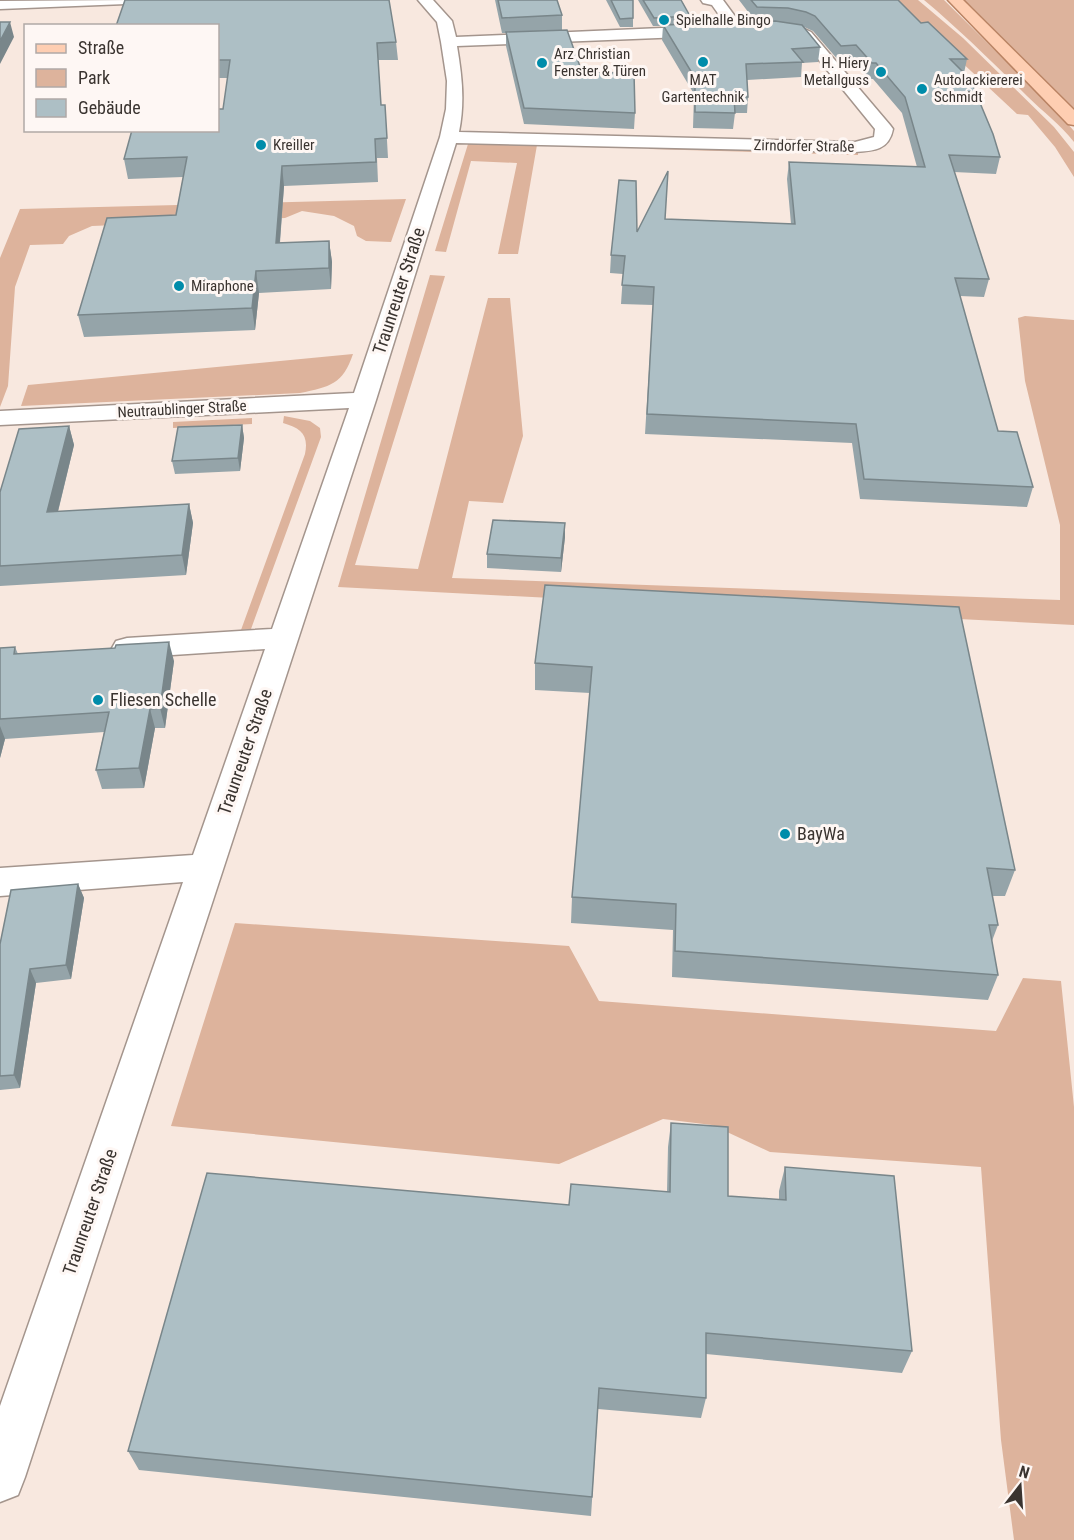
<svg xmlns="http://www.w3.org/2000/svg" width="1074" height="1540" font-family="'Roboto Condensed',sans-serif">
	<rect width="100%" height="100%" fill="#f8e8df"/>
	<!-- green -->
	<path fill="#ddb39c" d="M895,0h23l45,38 91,89 20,25v25l-19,-30 -27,-32 -11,-1z
		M924,0h20l115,114 15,17v11c-14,-18 -31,-30 -47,-46 -34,-33 -67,-66 -103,-96z
		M964,0h110v110l-102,-103z
		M479,142l139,2 -1,4 -80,-3 -19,109h-20l19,-91 -46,-2 -25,91 -11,-1 33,-107z
		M649,145l209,6v4l-209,-6z
		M406,199l-15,43 -25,-1 -9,-5 -3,-10 -20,-10 -32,-5 -17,7 -193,8 -23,10 -6,8 -33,1 -15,42 -7,99 -8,21v-149l20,-49z
		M430,275l15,1 -90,289 63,4 70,-271h22l13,138 -20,67 -34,-2 -17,77 608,22v-75l-35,-144 -7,-63 7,-2 49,4v305l-736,-38z
		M353,354c-10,30 -23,33 -53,39l-279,13 7,-21z
		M284,416l26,5 10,7 1,9 -70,192 -10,1 64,-176c4,-19 -4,-26 -22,-31z
		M252,418v6l-79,4v-6z
		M235,923l334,23 30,55 397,30 27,-53 38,3 13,126v433h-60l-13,-100 -20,-273 -211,-15 -58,-27 -49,-6 -104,45 -388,-38z"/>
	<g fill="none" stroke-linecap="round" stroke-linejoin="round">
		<!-- minor casing -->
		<g stroke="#a4958d" stroke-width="3">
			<path id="minor" d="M133,0l-7,4 -126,5v-8z
				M418,0h15l19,21 4,16 252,-11 8,5 -8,5 -251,10c5,30 8,56 2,86l396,10 19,-5 1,-8 -74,-91 -23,-7 -3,-3 3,-3 20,1 13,6 79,93 3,4c-4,21 -19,22 -38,23l-399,-9 -80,257 -351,1077 -7,18 -18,7v-96l183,-524 -183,14v-28l193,-13 72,-206 -138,9 -11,-3 -4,-7 4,-7 11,-3 145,-9 77,-221 -349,17v-14l354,-18 86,-256 6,-28 1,-28 -6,-39 -4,-20z
				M701,0h22l22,30 -3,3h-10l-20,-28 -9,-2z"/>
		</g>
		<!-- major casing -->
		<g stroke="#b98363" stroke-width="3">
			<path id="major" d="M948,0h15l111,110v15l-6,-1z"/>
		</g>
		<!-- minor -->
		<use href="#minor" fill="#fff" fill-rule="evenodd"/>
		<!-- major -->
		<use href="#major" fill="#feceb2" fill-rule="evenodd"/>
	</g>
	<!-- wall -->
	<path fill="#95a4a9" d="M495,0h62l5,15v15l20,42 53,41 -1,16 -110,-5 -18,-78v-13h-4z
		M606,0h27v27h-13z
		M638,0h43l9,16v8l65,-3 -16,-21h159l23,23 46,36 -3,14 36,84 -4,17 -42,-2 35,107 -5,18 -24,-1 38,135 35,56 -6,20 -167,-8 -8,-56 -207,-9 8,-129 -32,-1 2,-30 -13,-1 1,-18 26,-23 28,-13 126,5 -4,-45 2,-17 128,5 -15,-54 -29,-34h-4l-16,-19 -14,1 -26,-30 -11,-5 18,21 -2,15 -16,1 -1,14 -54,3 1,17 -1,16h-12l-2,16 -40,-1 1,-34 -32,-54 1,-14h-10z
		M218,26l178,16 2,18h-20l3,45h4l3,53h-11l1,24 -94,4 -4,57 49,-2 3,21 -1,27 -72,4 -4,37 -171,7 -6,-22 98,-100 7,-38 -55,2 -4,-20 99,-50 5,-31h-10z
		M242,425l2,13 -4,33 -65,3 -3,-13z
		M69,426l5,19 -16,67 131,-8 4,19 -7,52 -186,11v-94z
		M565,537l-4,35 -74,-4v-14z
		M545,585l470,285 -10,26h-13l6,29 -6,16 6,34 -10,25 -316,-23 1,-47 -102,-7 1,-26 18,-204 -55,-3v-27z
		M15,647l3,7 156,7 -9,67h-10l-11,60 -42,1 -6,-19 8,-38 -99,7 -5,19v-110z
		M78,884l6,14 -13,81 -35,4 -16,105 -20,2v-146z
		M671,1123l57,73 51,4v-9l6,-24 127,184 -10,22 -196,-19v44l-5,20 -103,-9 -7,107 -452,-46 -11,-19 441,-246 98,-13 1,-45z"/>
	<!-- shaded-wall -->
	<path fill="#79868a" d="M10,22l4,15 -14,27v-23z
		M282,166l2,20 -6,79 -2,-22z
		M329,241l3,21 -1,27 -2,-21z
		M256,271l3,22 -4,37 -3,-22z
		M242,425l2,13 -4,33 -2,-13z
		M69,426l5,19 -21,86 -6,-19z
		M189,504l4,19 -7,52 -4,-20z
		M565,523v14l-4,35v-14z
		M169,642l5,19 -9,67 -5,-20z
		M150,709l5,19 -11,60 -5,-20z
		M0,726l5,13 -5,19z
		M78,884l6,14 -13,81 -5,-14z
		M30,969l6,14 -16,105 -6,-13z"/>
	<!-- building -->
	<path fill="#adbfc5" stroke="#79868a" stroke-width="1.5" d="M125,0h264l7,42 -19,1 4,62h4l2,33 -12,1 1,23 -94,4 -6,77 53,-2v27l-73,3 -4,37 -174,7 29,-97 69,-3 11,-58 -63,2 8,-29h86v-21h5l7,-49h-12v-34h-102z
		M498,0h59l5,15 -60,3z
		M611,0h22v18l-13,1z
		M643,0h38l9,16 -36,2z
		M751,0h147l23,23 7,-1 39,37h-17l20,20 23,55 7,23 -51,-2 40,124 -34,-1 43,153 19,1 16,55 -169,-8 -8,-55 -209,-10 7,-127 -32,-2 3,-29 -14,-1 8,-75 17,1 1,51 31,-61 -3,48 130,5 -6,-62 136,5 -20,-70 -29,-34h-4l-16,-18 -15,1 -26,-30 -9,-4 -18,-4 -31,-1z
		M775,21l27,4 18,22 -28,2 11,13 -57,2 2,33h-14l1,16 -40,-1v-34l-32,-53z
		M0,22h10l-10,19z
		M567,30l15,42 52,1 1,40 -111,-5 -18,-76z
		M242,425l-4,33 -66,3 6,-34z
		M69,426l-22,86 142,-8 -7,51 -182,11v-74l19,-63z
		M493,520l72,3 -4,35 -74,-4z
		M545,585l414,22 56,263 -28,-2 11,57h-9l9,50 -323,-24 1,-47 -104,-7 20,-230 -57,-4z
		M169,642l-9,66 -10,1 -11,59 -43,2 13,-58 -109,7v-71l15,-1 -1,7 101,-6 1,-3z
		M78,884l-12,81 -36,4 -16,106 -14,1v-132l11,-54z
		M671,1123l57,4v69l58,4 -1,-33 109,9 18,175 -206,-18v65l-107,-10 -7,109 -464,-46 79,-278 362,32 2,-21 99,8z"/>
	<!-- markers -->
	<g fill="#008caa" stroke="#fef7f4" stroke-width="2">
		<circle cx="664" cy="20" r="6"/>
		<circle cx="703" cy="62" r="6"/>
		<circle cx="542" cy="63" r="6"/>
		<circle cx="881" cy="72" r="6"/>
		<circle cx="922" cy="89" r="6"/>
		<circle cx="261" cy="145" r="6"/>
		<circle cx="179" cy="286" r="6"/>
		<circle cx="98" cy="700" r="6"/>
		<circle cx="785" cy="834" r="6"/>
	</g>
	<g text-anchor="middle" stroke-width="6" stroke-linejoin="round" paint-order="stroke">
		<!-- far-poi labels -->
		<g font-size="15" fill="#3a3430" stroke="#fef7f4" text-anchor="start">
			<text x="676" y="25">Spielhalle Bingo</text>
			<text x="554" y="59">Arz Christian<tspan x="554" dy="17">Fenster &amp; Türen</tspan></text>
			<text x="869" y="68" text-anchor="end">H. Hiery<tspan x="869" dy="17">Metallguss</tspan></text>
			<text x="703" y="85" text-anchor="middle">MAT<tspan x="703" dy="17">Gartentechnik</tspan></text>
			<text x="934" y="85">Autolackiererei<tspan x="934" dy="17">Schmidt</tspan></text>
			<text x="273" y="150">Kreiller</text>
			<text x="191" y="291">Miraphone</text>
		</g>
		<!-- far-street labels -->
		<g font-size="15" fill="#3a3430" stroke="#fef7f4">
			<text transform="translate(804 146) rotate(1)" y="5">Zirndorfer Straße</text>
			<text transform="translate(182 409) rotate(-3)" y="5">Neutraublinger Straße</text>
		</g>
		<!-- street labels -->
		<g font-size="18" fill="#3a3430" stroke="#fef7f4">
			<text transform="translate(399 291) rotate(-72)" y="6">Traunreuter Straße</text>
			<text transform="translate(245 752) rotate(-71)" y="6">Traunreuter Straße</text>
			<text transform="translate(90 1212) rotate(-71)" y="6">Traunreuter Straße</text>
		</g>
		<!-- poi labels -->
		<g font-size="18" fill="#3a3430" stroke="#fef7f4" text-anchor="start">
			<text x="110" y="706">Fliesen Schelle</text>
			<text x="797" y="840">BayWa</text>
		</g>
	</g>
	<!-- legend -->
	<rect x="24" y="24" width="195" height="108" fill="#fef7f4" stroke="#b0a9a6" stroke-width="1.5"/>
	<rect x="36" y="44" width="30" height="9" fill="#feceb2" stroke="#b0a9a6" stroke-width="1.5"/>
	<text x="78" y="54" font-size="18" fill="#3a3430">Straße</text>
	<rect x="36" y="69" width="30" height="18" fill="#ddb39c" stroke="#b0a9a6" stroke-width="1.5"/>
	<text x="78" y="84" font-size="18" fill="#3a3430">Park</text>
	<rect x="36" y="99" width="30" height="18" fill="#adbfc5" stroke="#b0a9a6" stroke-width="1.5"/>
	<text x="78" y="114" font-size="18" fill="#3a3430">Gebäude</text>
	<!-- north arrow -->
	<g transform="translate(1020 1486) rotate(17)" stroke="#fef7f4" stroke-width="4.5" paint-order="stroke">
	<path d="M0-4.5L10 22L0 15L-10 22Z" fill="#3a3430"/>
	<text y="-9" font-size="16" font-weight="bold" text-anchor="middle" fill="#3a3430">N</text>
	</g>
</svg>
